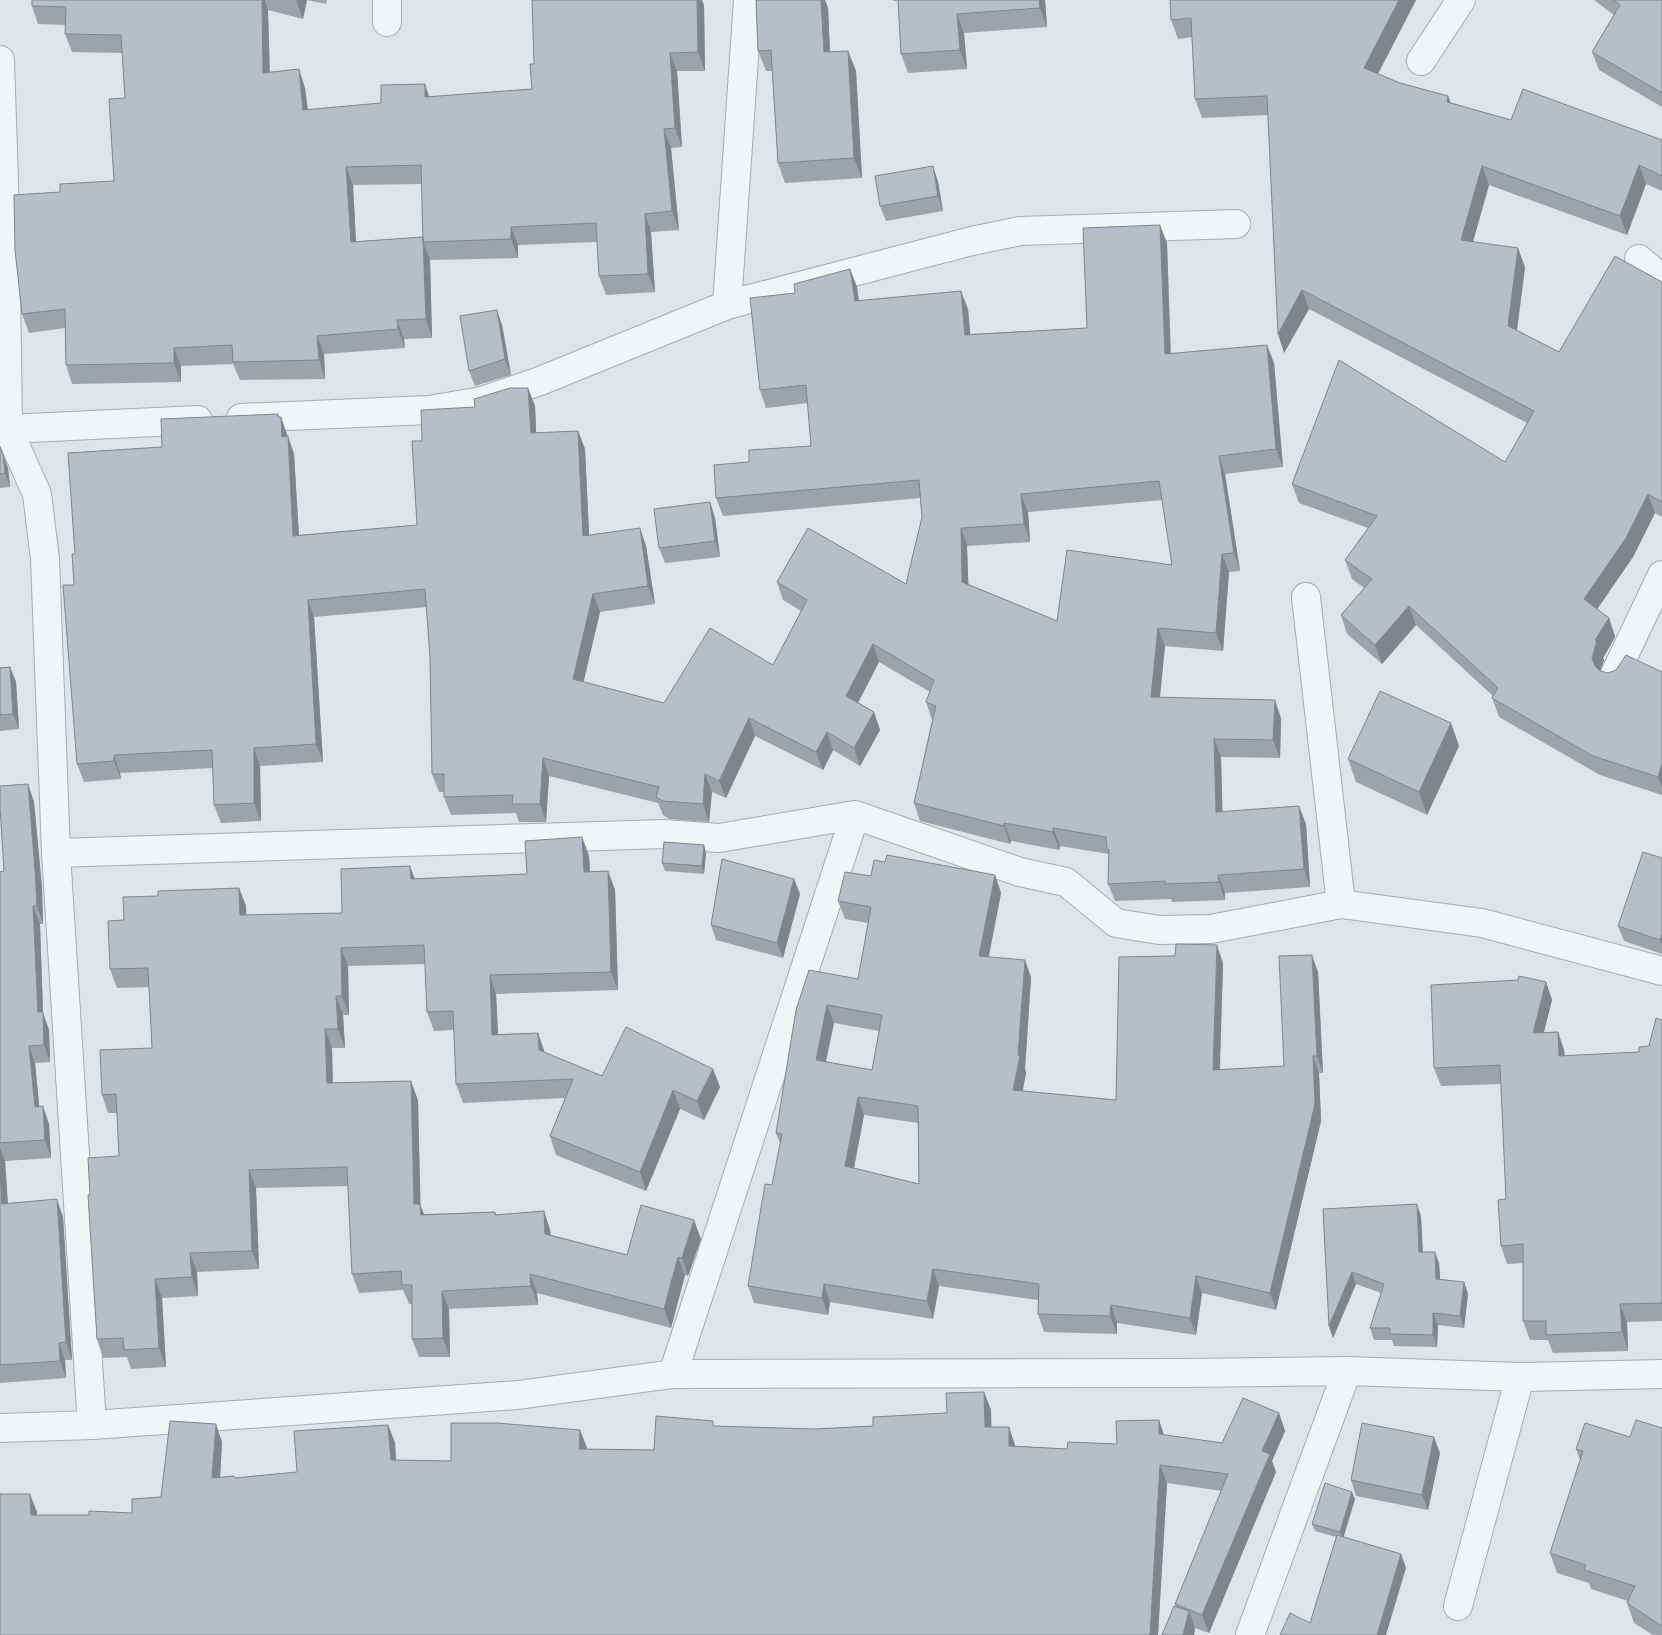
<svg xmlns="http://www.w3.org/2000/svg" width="1662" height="1635" font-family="'Sofia Sans Condensed',sans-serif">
	<rect width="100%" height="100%" fill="#dfe4e9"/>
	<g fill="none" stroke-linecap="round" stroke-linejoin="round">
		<!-- street casing -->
		<g stroke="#a4acb4" stroke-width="30">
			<path id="street" d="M387,0v22
				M0,60l5,152 3,217 29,65 8,65 11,294 36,572
				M1421,61l40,-61
				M1639,259l23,20
				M727,305l21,-305
				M241,418l188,-8 53,-9 58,-20 187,-76 245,-64 48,-10 216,-7
				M8,429l190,-9
				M1306,597l35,307
				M1614,676l48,-101
				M56,853l608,-19 55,4 136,-23 165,57 46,10 50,41 43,7 52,-1 130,-25 141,19 180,48
				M673,1374l182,-559
				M0,1428l92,-3 426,-30 155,-21 509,-1 165,-2 173,6 142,-3
				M1458,1606l62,-229
				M1250,1635l97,-264"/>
		</g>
		<!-- street -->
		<use href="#street" stroke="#f2f5f7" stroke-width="28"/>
	</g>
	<!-- wall -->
	<path fill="#9da3ab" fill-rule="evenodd" d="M32,0h295l-1,4 -19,-4 -4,19 -35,-9 2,62 35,16 3,22 73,-7 44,-19 4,13 103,-8 2,-25 170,-59 1,66h-28l5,76 -11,1 8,82 -28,2 4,60 -49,3 -7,-19 -2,-34 -79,3v13l-88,2 2,78 -28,1 1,9 -81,6 1,25 -85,1 -7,-16 -52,2v16l-109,2 -6,-19 -1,-37 -36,5 -7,-19 38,-122 54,-11 11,-83 -3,-45 -50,-1 -7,-18v-9l-27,-1 -6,-18zM422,184l1,53 -67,5 -3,-57z
		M756,0h69l3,8 2,44 18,-1 8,20 6,107 -77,5 -7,-20 -6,-92h-6l-8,-20z
		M893,0h152l2,27 -83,6 3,36 -59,4 -7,-19 -3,-53h-5z
		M1416,0l-38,74 22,9 48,13 3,7 60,17 151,20v51l-16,-7 -19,51 -138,-50 -16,57 52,25 -8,63 42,22 103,-70v235l-7,-4 -22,44 -36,52 12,9 6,19 -12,21 1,2 -4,11 8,2 54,-1v123l-62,-20 -101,-58 -7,-19 1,-2 -77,-71 -34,39 -35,-30 -6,-19 23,-27 -12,-9 -7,-19 23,-32 -69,-25 -7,-19 213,-22 22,-39 -218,-114 -25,44 -16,-238 -66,3 -7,-19 -3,-62 -14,2 -7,-19z
		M1594,0h68v107l-63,-37 -7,-18 22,-37z
		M933,166l5,16 5,29 -57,10 -6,-15z
		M1167,243l4,110 103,10 9,104 -58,7 15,97 -11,1 -6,79 -58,-5 -5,51 121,21 -1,40 -59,-1 1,54 84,13 4,63 -85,6v7l-53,2 -1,-3 -56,2 -7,-17 1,-30 -49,-8 -1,4 -48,-9 -1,3 -90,-23 -6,-18 18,-83 -6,-18 4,-10 -51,-30 -21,41 16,9 6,18 -20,36 -27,-16 -10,20 -68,-34 -29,62 -14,-6 -3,30 -40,-3 -6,-4 -5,-12 -109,-27 -3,46h-27l-3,-9 -65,2 -7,-18v-5h-5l-7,-18 -2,-116 -3,-51 -113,10 9,145 -63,4 1,55 -40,2 -7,-18 -1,-37 -93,5 1,6 -37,3 -7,-18 -3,-179 1,-31 87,-107 116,-33 1,3h2l13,37 5,81 118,-10 5,-84 53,-34 53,-19 7,18 1,27 42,-2 7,18 4,86 57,11 9,58 -55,8 -17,70 81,21 109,-38 28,-54 -18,-11 -6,-18 129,2 16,-67 -2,-19 -197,18 -7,-18 33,-36 62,-16 -3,-43 -42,5 -6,-18 35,-97 55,-24 7,18 2,14 109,8 2,25 117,-6zM1162,500l10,65 -115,56 -89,-37 -1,-38 63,-4 -2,-30z
		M502,325l9,50 -36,11 -6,-15z
		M0,447l8,21 2,19 -10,1z
		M710,502l5,16 5,39 -55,6 -6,-15z
		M10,667l6,15 3,47 -19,2v-63z
		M1459,746l-32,69 -71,-33 -8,-23z
		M28,784l6,18 8,86 1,36h-3l3,89 6,17 1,32 -15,1 4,43 10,18 2,34 -46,3 3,43 55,13 9,143h-7l1,18 -66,5v-511l4,-1z
		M582,837l7,19 1,16 18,-1 7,19 3,100 -122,4 2,40 40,-1 7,20 57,23 111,-7 7,18 -16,33 -24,-11 -34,82 -90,-36 -6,-19 15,-38 -102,5 -7,-19 -2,-54 -20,1 -7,-19 -2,-48 -77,2 1,49h-6l2,33h-13l1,35 85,17 2,104 4,10 71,-2 2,3 47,-4 6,19 1,5 76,20 74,-16 -13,37 -3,-1 -14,53 -134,-35 1,12 -89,4 1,48h-31l-7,-18v-35h-3l-6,-14 -44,3 -7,-19 -4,-88 -92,2 3,81 -62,3 1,24 -36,2 4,69 -35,2 -4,-12 -24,1 -6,-19 -7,-144 29,-39 -2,-43h-9l-6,-18 50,-47 -3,-61 -32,1 -7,-19 14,-49 34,-24 81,-8 7,18v9l96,-2 73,-34 112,-5z
		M704,845l2,8 -2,21 -39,-3 -3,-8z
		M1662,858v96l-38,-13 -6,-15z
		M885,862l110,13 6,18 -12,64 42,20 -6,92 1,4 -3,18 93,9 107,-137 -3,107 64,-4 34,-94 5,101h-4l2,48 -45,189 -74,-17 -6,42 -79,-12v11l-73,-2 -6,-18v-14l-99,-14 -6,33 -103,-17 -2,13 -74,-12 -6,-17 24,-101 8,-42 -4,-10 20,-123 62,-31 10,-56 -23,-4 -7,-18 33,-25zM834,1023l45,8 -7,39 -46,-8zM864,1115l54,8 1,61 -65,-16z
		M794,879l6,15 -17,64 -67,-18 -5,-15z
		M1546,982l6,18 -8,32h14l6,18 1,6 74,-4 10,-6 13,-26v301l-35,1 1,29 -75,2 -5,-13h-18l-7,-19v-58l-16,1 -6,-18 5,-47 -5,-115 -60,2 -7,-18z
		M1323,1209l98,7 2,36 16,11 1,17 24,2 4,12 -4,34 -26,-3 -1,22 -43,-1 -2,-6h-18l-4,-12 11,-35 -25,-9 -23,54 -4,-12z
		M984,1392l7,18v17h18l6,19 52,3 50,-5 42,-24 5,15 58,8 57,-30 6,18 -13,30 4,11 -67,161 -14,-5v1l-1,6h-32l14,-28 -1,-3 47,-113 -55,-8 -9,152h-1158l37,-123v3h52l43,-2 29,-16 61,-55 -2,35 14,-1 1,2 62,-6 91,-47 7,18 1,17 55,1 129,-31 7,19 67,1 61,-24 99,3 59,-3 74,-13z
		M1662,1428v207h-9l-19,-12 -7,-20 1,-2 -37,-12 -2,-6 -32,-10 -7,-20 30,-93 -4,-11 54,-12z
		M1440,1453l-12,57 -72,-14 -5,-16z
		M1355,1499l-12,38 58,17 5,14 -96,55 26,-86 -21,-6 -3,-7z"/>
	<!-- shaded-wall -->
	<path fill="#7f858b" d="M262,0h3l3,10 2,81 -7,-18z
		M296,0h11l-4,19z
		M697,0h5l2,5 1,66 -7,-19z
		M821,0h4l3,8 3,65 -7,-21z
		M1039,0h6l2,27 -7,-19z
		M1399,0h17l-45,87 -7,-19z
		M957,14l7,19 3,36 -7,-19z
		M848,51l8,20 6,107 -8,-20z
		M670,53l7,18 5,76 -7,-19z
		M299,69l6,19 5,41 -7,-19z
		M425,84l6,19 -6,-6z
		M1448,96l7,19 -8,-13z
		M664,129l7,19 8,82 -7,-19z
		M1639,165l7,19 -19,51 -7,-19z
		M933,166l5,16 5,29 -5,-15z
		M1482,166l7,19 -21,74 -7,-19z
		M346,167l7,18 4,76 -6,-19z
		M645,214l6,18 4,60 -7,-18z
		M1160,225l7,18 4,129 -6,-18z
		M511,227l7,18v13l-7,-19z
		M423,242l7,18 2,78 -6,-19z
		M1518,248l7,19 -10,78 -7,-19z
		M850,269l7,18 4,32 -6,-18z
		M1302,290l7,19 -25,44 -6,-19z
		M961,291l7,18 4,44 -7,-18z
		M497,310l5,15 9,50 -6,-16z
		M397,320l7,19 1,9 -7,-19z
		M317,336l7,18 1,25 -6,-19z
		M1267,345l7,18 9,104 -7,-18z
		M174,348l7,18v16l-7,-19z
		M528,388l7,18 2,45 -6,-18z
		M278,414l3,8v-5l6,18 1,20 -6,-18z
		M578,431l7,18 5,105 -7,-18z
		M288,436l6,18 6,100 -7,-18z
		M3,455l5,13 2,19 -5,-14z
		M1219,456l6,18 15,97 -6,-18z
		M1021,494l7,18 2,30 -6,-18z
		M1648,494l7,19 -22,44 -42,61 -7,-19z
		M710,502l5,16 5,39 -5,-16z
		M640,528l6,18 9,58 -7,-18z
		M961,528l6,18 2,54 -7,-18z
		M1222,554l7,18 -6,79 -7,-18z
		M593,594l7,18 -20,85 -7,-18z
		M308,600l6,17 9,145 -7,-18z
		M1409,606l7,19 -34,39 -7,-19z
		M1609,618l6,19 -12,21 1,2 -6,17 -6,-19 3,-18z
		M1158,628l7,18 -7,69 -7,-18z
		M873,644l6,18 -27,52 -6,-18z
		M10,667l6,15 3,47 -6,-15z
		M1275,700l6,18 -1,40 -7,-18z
		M874,712l6,18 -20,36 -6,-18z
		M749,718l6,18 -29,62 -7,-17z
		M1451,723l8,23 -32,69 -8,-23z
		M827,732l6,18 -10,20 -7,-18z
		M1214,739l7,18 2,73 -7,-18z
		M254,748l6,18 1,55 -7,-18z
		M114,755l6,18 1,6 -7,-18z
		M543,758l6,18 -3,46 -6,-18z
		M1662,764v24l-4,-11z
		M705,774l7,18 -3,30 -6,-18z
		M28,784l6,18 8,86 1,36 -6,-18z
		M1299,806l7,18 4,63 -6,-18z
		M1004,823l7,18 -1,3 -6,-18z
		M1053,828l7,18 -1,4 -6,-18z
		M582,837l7,19 2,35 -7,-19z
		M704,845l2,8 -2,21 -2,-8z
		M410,866l7,19 -6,-6z
		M608,871l7,19 3,100 -7,-18z
		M995,875l6,18 -16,81 -6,-18z
		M1218,875l7,18v7l-6,-18z
		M794,879l6,15 -17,64 -6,-15z
		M239,888l7,18 1,28 -7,-19z
		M33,906l7,18 3,89 6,17 1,32 -6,-17 -6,-33z
		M1662,934v11l-2,-5z
		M1217,945l6,18 -4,125 -6,-18z
		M341,948l7,18 1,49 -7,-19z
		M1312,955l6,17 5,101 -6,-17z
		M1025,960l6,17 -6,92 1,4 -7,34 -6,-17 5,-35z
		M490,975l6,19 3,59 -7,-18z
		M1546,982l6,18 -13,51 -6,-18z
		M336,996l7,19 2,33 -7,-19z
		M827,1005l7,18 -12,55 -6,-18z
		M325,1029l7,19 1,54 -6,-19z
		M1558,1032l6,18 2,25 -7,-19z
		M538,1033l6,18 1,18 -6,-19z
		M29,1046l6,17 6,61 -6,-17z
		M1313,1056l6,17 2,48 -45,189 -6,-17z
		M713,1069l7,18 -16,33 -7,-19z
		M411,1081l7,19 3,123 -7,-19z
		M673,1090l7,19 -34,82 -6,-19z
		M858,1097l6,18 -13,68 -6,-17z
		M43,1106l6,18 2,34 -6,-18z
		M0,1148l5,13 4,61 -7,-18 -2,-36z
		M249,1170l7,18 3,81 -7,-18z
		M57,1199l6,18 9,143 -6,-18z
		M420,1204l7,18 -6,-7z
		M1417,1204l4,12 2,48 -4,-12z
		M544,1211l6,19 2,23 -7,-19z
		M694,1220l7,19 -13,37 -6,-18z
		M1435,1252l4,11 2,28 -5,-12z
		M190,1253l7,19 1,24 -6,-19z
		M678,1257l7,18 -14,53 -7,-19z
		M933,1269l6,17 -6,33 -6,-18z
		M1352,1272l4,12 -23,54 -4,-12z
		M530,1274l7,19 1,12 -7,-19z
		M1196,1276l6,17 -6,42 -6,-17z
		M155,1279l7,19 4,69 -7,-19z
		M1464,1282l4,12 -4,34 -4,-12z
		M824,1284l6,18 -2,13 -6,-17z
		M442,1291l7,18 1,48 -7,-19z
		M1620,1304l7,18 1,29 -6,-19z
		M1111,1305l6,18v11l-7,-18z
		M1433,1313l5,12 -1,22 -4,-12z
		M59,1343l6,17 1,18 -6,-17z
		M984,1392l7,18 1,35 -7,-18z
		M1279,1413l6,18 -13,30 4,11 -67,161 -7,-18 60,-164z
		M1159,1420l6,18 -6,-4z
		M216,1424l6,18 -3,54 -7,-18z
		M388,1425l7,18 2,35 -6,-18z
		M1009,1427l6,18v19l-6,-18z
		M580,1430l7,18 -1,19 -7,-18z
		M1434,1437l6,16 -12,57 -6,-15z
		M1160,1465l7,18 -9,152h-8z
		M1352,1492l3,7 -12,40 -3,-7z
		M30,1494l7,18v21l-6,-18z
		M1401,1554l5,14 -20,67h-9z
		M1189,1611l6,18 -1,6h-11z"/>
	<!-- building -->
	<path fill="#b6bec7" stroke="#7f858b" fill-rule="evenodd" d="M32,0h230l1,73 36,-4 4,41 78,-7v-18l44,-1v13l107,-8 -2,-25h4l-2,-64h165l1,52 -28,1 5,75 -11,1 8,82 -27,3 3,60 -49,2 -3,-53 -85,4v12l-88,3 -2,-77 -75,2 5,75 72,-5 3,82 -29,1 1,9 -81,7 2,24 -86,2 -1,-17 -58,3v15l-108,2 -1,-56 -43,5 -7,-64 -1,-55 46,-3v-8l54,-3 -5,-82 16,-1 -4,-63 -56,-1 1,-27 -34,-1z
		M756,0h65l3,52 24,-1 6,107 -76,5 -7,-113 -13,1z
		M898,0h141l1,8 -83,6 3,36 -59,4z
		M1170,0h229l-35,68 36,15 48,13 -1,6 64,18 12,-31 139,51v36l-23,-11 -19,51 -138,-50 -21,74 57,8 -10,78 51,26 56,-96 47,26v220l-14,-8 -22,44 -42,61 25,19 -14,22 2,1 -5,17 3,8 5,5 8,2 8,-3 10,-15 36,17v92l-4,13 -65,-21 -101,-58 6,-10 -89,-82 -34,39 -34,-30 31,-36 -27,-19 32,-44 -85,-32 47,-124 166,102 29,-51 -232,-121 -24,44 -11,-238 -72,3 -4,-81 -20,2z
		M1613,0h49v93l-70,-41 28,-47z
		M933,166l5,30 -58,10 -5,-30z
		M1160,225l5,129 102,-9 9,104 -57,7 15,97 -12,1 -6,79 -58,-5 -7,69 124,3 -2,40 -59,-1 2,73 83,-6 5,63 -86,6 1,7 -54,2v-3l-57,3 1,-34 -2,-1 -1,-12 -53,-9v4l-49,-9v3l-90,-23 22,-97 -10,-4 8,-22 -61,-36 -27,52 28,16 -20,36 -27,-16 -11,20 -67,-34 -30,63 -14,-7 -2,30 -40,-3 -7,-4 3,-10 -116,-29 -3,46h-28l1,-9 -69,2v-23h-12l-2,-116 -5,-69 -117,11 8,144 -62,4v55l-40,2 -2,-55 -98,5v6l-37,3 -14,-179h11l-2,-31h3l-7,-101 94,-6 -1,-28 117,-5v3h3l1,20 6,-1 5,100 124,-11 -5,-84h10l-1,-31 54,-3 -1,-8 36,-11h18l3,45 47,-2 5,105 57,-8 8,58 -55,8 -20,85 91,24 46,-75 63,37 34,-65 -30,-18 31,-54 98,56 16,-67 -3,-37 -203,18 -2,-33 35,-3v-12l62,-4 -5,-61 -46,5 -10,-92 45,-5 -1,-9 56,-15 5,32 106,-10 4,44 122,-7 -4,-100zM1159,481l13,84 -105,-15 -10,71 -95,-39 -1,-54 63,-4 -3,-30z
		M497,310l8,49 -36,12 -9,-55z
		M0,447l3,8 2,18 -5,1z
		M710,502l5,39 -56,7 -5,-39z
		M10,667l3,47 -13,1v-47z
		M1380,691l71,32 -32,69 -71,-33z
		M28,784l7,86 2,36h-4l5,106h5l1,33 -15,1 6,61 8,-1 2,34 -45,3v-271l4,-1 -4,-64v-21z
		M582,837l2,35 24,-1 3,101 -121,3 2,60 46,-2 1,17 63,26 24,-49 87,42 -16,32 -24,-11 -33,82 -90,-36 23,-57 -117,5 -3,-73 -26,1 -3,-67 -83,3 1,48h-6l2,33h-13l2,54 84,-2 3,123h6l1,11 74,-3v3l49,-4 1,23 82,21 14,-50 53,15 -12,38 -4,-1 -14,52 -134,-35 1,12 -89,5 1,47 -31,1v-54h-10l-1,-14 -49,3 -5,-107 -98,3 3,81 -62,2 2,24 -37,2 4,69 -35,2 -1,-12 -26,1 -9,-144h2l-2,-37 31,-2 -3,-62 -14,1 -2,-45 52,-2 -4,-80 -38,1 -2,-48 16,-1 -1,-23 35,-1v-5l81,-3 1,27 102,-2 -1,-44 69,-3 1,13 116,-5 -2,-33z
		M664,842l40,3 -2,21 -40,-3z
		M1643,852l19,6v76l-2,6 -42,-14z
		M887,855l108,20 -16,81 46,4 -7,95 2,1 -7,34 103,10 3,-143 56,-1 1,-12 41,1 -4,125 71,-4 -5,-110 33,-1 5,101h-4l2,48 -45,189 -74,-17 -6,42 -79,-13 -1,11 -72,-2 1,-30 -106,-15 -6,32 -103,-17 -2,14 -74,-12 17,-102 7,1 10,-51 -6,-1 20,-123 13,-40 49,9 13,-72 -33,-6 7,-29 26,4 3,-16 11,2zM827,1005l55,10 -10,55 -56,-10zM858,1097l60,9 1,78 -74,-18z
		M722,859l72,20 -17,64 -66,-18z
		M1519,976l27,6 -13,51 25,-1 1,24 80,-4v-5l10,-1 7,-28 6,2v283l-42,1 2,28 -76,3v-14h-23v-77l-22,2 -3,-46 8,-1 -6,-134 -66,3 -3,-83 87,-5z
		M0,1168l2,36 55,-5 9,143 -7,1 1,18 -60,4z
		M1417,1204l2,48h16l1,27 28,3 -4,34 -27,-3v22l-43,-1v-6h-20l14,-44 -32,-12 -23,54 -6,-117z
		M984,1392l1,35h24v19l58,3 1,-7 49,2 -1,-23 43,-1v14l63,9 21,-45 36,15 -17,38 8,3 -68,161 -27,-11 53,-130 -68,-9 -10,170h-1150v-141h30l1,21h58v-4l43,2v-14l29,-2 9,-76 46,3 -4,54 22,-2 1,2 62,-6 -3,-41 94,-6 3,35 60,1v-38h46l83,7 -1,19 75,1 2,-34 57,5v5l101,3 59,-3v-9l74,-4 -1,-20z
		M1636,1420l26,8v198l-35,-23 8,-17 -51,-16 2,-5 -36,-12 33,-102 -7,-2 9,-26 45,14z
		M1362,1423l72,14 -12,58 -71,-15z
		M1325,1483l27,9 -12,40 -28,-8z
		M1337,1535l64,19 -24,81h-97l10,-22 20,10z
		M1174,1606l15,5 -6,24h-21z"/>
</svg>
